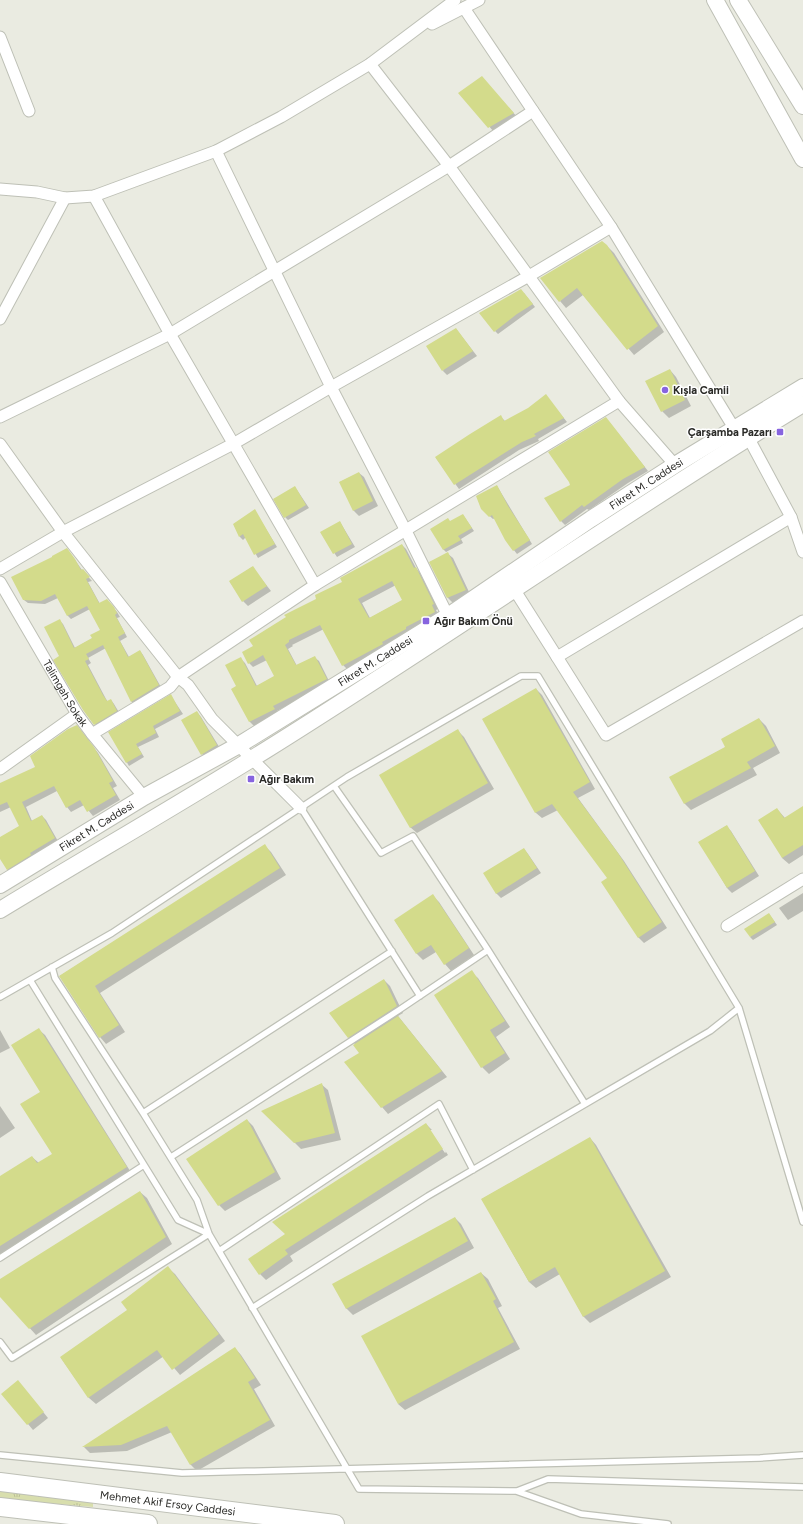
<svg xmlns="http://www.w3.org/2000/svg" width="803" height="1524" font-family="Figtree,sans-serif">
	<defs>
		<pattern id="grass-tufts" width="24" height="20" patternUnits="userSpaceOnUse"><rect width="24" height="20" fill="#d8dead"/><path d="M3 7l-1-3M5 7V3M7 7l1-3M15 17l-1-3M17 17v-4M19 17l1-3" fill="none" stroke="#babf95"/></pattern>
	</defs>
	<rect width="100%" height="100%" fill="#eaebe1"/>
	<!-- grass -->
	<path fill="url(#grass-tufts)" d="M0,1489l93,12v6l-93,-8z"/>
	<!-- shadow -->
	<path fill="#0003" fill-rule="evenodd" d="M486,82l32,36 -24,14 -34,-39z
		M607,246l7,7 50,79 -30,23 -51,-60 -17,13 -6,-7z
		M524,293l11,14 -37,27 -3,-3z
		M456,329l21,27 -30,19 -4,-4z
		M670,370l6,7 15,29 -22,12 -7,-7z
		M546,396l21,26 -29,17 1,2 -20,9 -60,39 -23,-31 65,-41 5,5 23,-13z
		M610,423l38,48 -20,12 -39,27 -2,-1 -22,16 -4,-4 10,-35z
		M359,473l5,4 14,29 -19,10 -5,-5 -14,-29z
		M497,486l35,58 -15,10 -11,-14 -11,-22 -2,1 -11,-10z
		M295,487l14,21 -21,12 -3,-3z
		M255,511l22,36 -19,11 -12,-21 -3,3 -3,-3 -6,-12z
		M463,515l11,16 -13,8 2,4 -17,9 -3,-3 8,-27z
		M340,522l15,25 -18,10 -16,-24z
		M402,545l4,4 10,19 4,5 18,36 -2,1 3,6 -92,53 -4,-4 -19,-36 -32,16 1,1 -5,3 9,17 17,-9 5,4 11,22 -53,28 1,2 -24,13 -4,-4 -17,-33 5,-2 2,-29 5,5 12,23 19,-10 -9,-16 -14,7 -4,-4 5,-17 64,-47zM396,585l7,15 -33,18 -8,-15z
		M70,553l12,17 10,11 -4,1 12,22h10l7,8 3,5 -3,1 10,19 -7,4 9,16 11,-6 3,4 19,34 -27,16 -3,-3 -26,-54 -18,10 3,5 -3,2 18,34 2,3 3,-2 3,4 6,10 -22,14 -3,-4 -35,-67 -1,-37 4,4 12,24 18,-10 8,-8 -11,-21 -19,10 -3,-3 -10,-18 -13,6 -17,-1 -4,-3z
		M448,554l5,4 17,36 -17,9 -5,-5 -18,-36z
		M252,567l19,24 -23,15 -5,-5 -13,-19z
		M536,689l6,6 53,94 -17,9 46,63 43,67 -23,15 -6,-6 -29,-59 -51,-68 -16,8 -6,-5 -53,-94z
		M171,696l12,18 -28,15 4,8 -21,10 6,10 -15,9 -19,-33z
		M197,712l4,5 20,33 -14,9 -5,-5z
		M759,719l7,7 14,27 -27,15 4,7 -66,35 -6,-6 -14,-27 55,-30z
		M81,731l17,22 19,33 -4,2 7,12 -27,16 -9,-11 -13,7 -4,-5 -10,-16 -31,16 6,14 10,-5 4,4 13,23 -47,31 -5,-5 -7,-12v-19l20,-12 -9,-19 -11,5v-27l37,-18z
		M458,731l6,6 30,52 -77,44 -7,-6z
		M803,808v47l-14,9 -7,-6 -5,-49 8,9z
		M726,826l5,5 28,45 -27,17 -5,-5 -27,-46z
		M265,846l6,6 15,23 -186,118 25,39 -19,12 -6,-7 -40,-61z
		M524,849l4,5 13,19 -40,25 -5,-5z
		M803,893v18l-15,9 -9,-12z
		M433,896l6,6 35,53 -23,16 -6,-7 -9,-12 -13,8 -6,-6 -22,-33z
		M769,914l8,11 -24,15 -3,-3z
		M471,972l7,6 32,49 -14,10 14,22 -21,15 -7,-7z
		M384,980l6,6 13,27 -5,3 49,61 -59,37 -6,-7 -22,-54 -5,-9 -7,-7z
		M38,1029l7,6 87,139 -132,82v-79l32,-20 7,6 14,-9 -12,-62z
		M0,1030l10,18 -10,5z
		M321,1084l7,6 13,50 -40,9 -38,-38z
		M0,1106l15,22 -15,10z
		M247,1120l6,6 28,53 -56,32 -6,-6z
		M426,1124l6,6h-3l16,23 1,-1 -14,-22 16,25 -158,101 3,5 -27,19 -6,-6 26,-40z
		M590,1138l6,7 75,132 -81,46 -7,-7 -23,-42 -24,14 -7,-6 -47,-83z
		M140,1192l7,6 25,46 -136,91 -36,-40v-15z
		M455,1218l6,6 13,24 -121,67 -7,-7z
		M168,1268l7,6 50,67 -45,34 -16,-19 -68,48 -7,-6 -28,-40 68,-48z
		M481,1273l7,6 14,27 -4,2 22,41 -115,61 -7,-6z
		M235,1348l6,7 20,30 -7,4 21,37 -78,45 -6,-6 -19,-33 -45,19 -37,2 -6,-6z
		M22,1386l26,32 -15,12 -30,-36z"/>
	<!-- building -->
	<path fill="#d3db8b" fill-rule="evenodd" d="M482,76l32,37 -26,15 -30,-35z
		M602,241l5,4 51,81 -31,24 -50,-62 -18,14 -19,-24z
		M521,289l12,15 -16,10 -23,18 -15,-19z
		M456,328l17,23 -31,20 -16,-25z
		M670,369l15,31 -24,12 -16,-31z
		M546,394l18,24 -30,16 2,2 -14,6 -68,43 -19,-28 35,-23 31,-19 3,6 24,-13z
		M606,417l39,50 -22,12 -39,28 -2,-2 -22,17 -16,-24 26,-13 -1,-3 -21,-30z
		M359,472l14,29 -20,10 -14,-29z
		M497,485l11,21 22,34 -17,11 -8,-11 -13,-25 -3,2 -8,-8 -5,-13z
		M295,486l11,19 -22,13 -11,-19z
		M255,509l20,35 -21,11 -11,-21 -4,3 -6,-13z
		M463,514l9,14 -14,8 3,4 -18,10 -13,-21 18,-11 2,3z
		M340,521l12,23 -19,10 -13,-22z
		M402,544l12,24 2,-1 18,37 -2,1 3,7 -29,15v2l-24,13 1,2 -41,22 -22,-41 -31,15v2l-4,3 11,20 19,-9 12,23 -54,27 2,3 -26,13 -18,-33 5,-3 -11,-21 16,-8 15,29 18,-10 -11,-21 -15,9 -6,-12 11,-6 -4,-6 37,-23 -2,-2 32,-16 -1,-4 27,-13 -2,-4zM392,581l10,19 -33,18 -11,-19z
		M67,548l8,11 6,11 2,-1 7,8 -4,2 13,24 8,-4 7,8 3,6 -2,2 10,18 -7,4 10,20 12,-7 19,35 -28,17 -28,-57 -17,9 3,5 -4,2 18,34 4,6 4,-2 6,12 -23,14 -11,-15 -30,-50 6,-4 -15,-29 16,-8 14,29 18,-10 -2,-3 10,-5 -13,-24 -20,10 -12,-22 -14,7 -18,-1 -12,-23 41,-20v-1z
		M448,552l18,38 -19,8 -18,-36z
		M253,566l14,20 -25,16 -13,-21z
		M536,688l54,94 -17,10 45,61 44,69 -24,16 -37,-56 6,-4 -55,-74 -17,9 -53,-94z
		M171,694l9,17 -27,15 3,7 -20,11 6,10 -16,9 -18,-31z
		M197,711l20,34 -16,10 -20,-35z
		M759,718l16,28 -28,16 4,6 -67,36 -15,-27 56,-30 -4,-8z
		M77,725l17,22 19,34 -4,2 7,12 -29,17 -7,-12 -14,8 -12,-22 -32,16 9,19 11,-6 13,23 -25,15 1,2 -24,15 -7,-11v-22l19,-11 -12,-24 -7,3v-22l35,-16 -5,-11 38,-27z
		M458,729l30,54 -78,45 -31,-53z
		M803,806v39l-21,13 -24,-38 19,-12 7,10z
		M727,825l28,46 -28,17 -29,-46z
		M265,844l15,24 -185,118 24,39 -20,13 -40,-62z
		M524,848l13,20 -41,26 -13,-21z
		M433,894l36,54 -25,17 -13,-20 -15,9 -22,-34z
		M769,913l6,9 -25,15 -6,-8z
		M472,970l33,51 -15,9 15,23 -24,15 -47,-73z
		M384,979l13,27 -49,32 -19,-25z
		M398,1016l44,55 -61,37 -37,-46 15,-9 -6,-8z
		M39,1028l88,139 -127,79v-70l32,-20 5,7 15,-9 -32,-50 20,-12 -29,-47z
		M322,1083l13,50 -41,10 -33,-32z
		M247,1119l28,53 -57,34 -32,-47z
		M426,1123l17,26 -158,101 3,4 -29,21 -11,-16 37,-25 -13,-12z
		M590,1137l75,134 -82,46 -28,-50 -26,15 -48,-83z
		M140,1191l26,46 -137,92 -29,-32v-18z
		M455,1217l13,24 -122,68 -14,-25z
		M168,1266l51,68 -47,36 -15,-20 -69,48 -28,-41 67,-47 -6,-8z
		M481,1272l15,27 -3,2 21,41 -116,62 -37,-68z
		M235,1347l20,31 -7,4 22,38 -80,45 -23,-39 -46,19 -39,2z
		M18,1380l26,32 -17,13 -26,-31z"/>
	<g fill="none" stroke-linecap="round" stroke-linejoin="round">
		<!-- service casing -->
		<g stroke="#bec0b6" stroke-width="8">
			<path id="service" d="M334,786l47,67 32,-17 75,114 97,154
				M301,808l119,188
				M52,967l3,11 88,135 54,87 12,34 150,255 157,2 65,23 87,10
				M30,980l148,240 31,14
				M0,997l112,-64 235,-156 174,-101h17l201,332 64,214
				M143,1113l249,-162
				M171,1157l228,-147 89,-60
				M219,1251l220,-147 34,66
				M0,1258l144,-93
				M252,1308l176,-112 282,-165 29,-23
				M0,1342l12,16 197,-124
				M0,1455l182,18 578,-15 43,-3
				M517,1491l31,-12 255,8"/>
		</g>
		<!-- minor casing -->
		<g stroke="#bec0b6" stroke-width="13">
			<g id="minor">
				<path d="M464,8l147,219 123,201"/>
				<path d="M432,24l47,-24"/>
				<path d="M0,37l29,74"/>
				<path d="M370,64l79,102 170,235"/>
				<path d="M216,151l115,236 75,144 42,85"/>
				<path d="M0,189l37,3 28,6 29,-2 122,-45 65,-34 89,-53 85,-64"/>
				<path d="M94,196l76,138 145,251"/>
				<path d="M0,319l65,-121"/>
				<path d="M0,417l170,-83 279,-168 84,-55"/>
				<path d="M748,437l43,80 12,35"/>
				<path d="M0,444l63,88 115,145 10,8 24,34 89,89"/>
				<path d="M0,569l63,-37 170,-88 98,-57 198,-111 82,-49"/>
				<path id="s1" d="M0,582l77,132 15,20 52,63"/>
				<path d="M514,589l43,68 234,-140"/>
				<path d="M557,657l49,78 197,-114"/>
				<path d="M92,734l78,-47 8,-10 137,-92 304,-184 56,64"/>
				<path d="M0,769l77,-55"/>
				<path d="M727,926l76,-47"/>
			</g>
		</g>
		<!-- secondary casing -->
		<g stroke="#bec0b6" stroke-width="18">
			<g id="secondary">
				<path d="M715,0l88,159"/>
				<path d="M738,0l65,106"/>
				<path id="s2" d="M0,885l144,-88 95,-52 209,-129 143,-97 84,-54 128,-78"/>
				<path d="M0,910c89,-54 178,-105 266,-160 181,-113 355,-235 537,-346"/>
			</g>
		</g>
		<!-- primary casing -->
		<g stroke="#bec0b6" stroke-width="20">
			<g id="primary">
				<path id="s3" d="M0,1482l335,42"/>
				<path d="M0,1507l148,17"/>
			</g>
		</g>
		<!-- service -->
		<use href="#service" stroke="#fff" stroke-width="5.5"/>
		<!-- minor -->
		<use href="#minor" stroke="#fff" stroke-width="11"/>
		<!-- secondary -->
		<use href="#secondary" stroke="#fff" stroke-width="16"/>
		<!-- primary -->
		<use href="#primary" stroke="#fff" stroke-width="18"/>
	</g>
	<!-- markers -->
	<g fill="#8764df" stroke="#fff" stroke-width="1.5">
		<circle cx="665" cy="390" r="4"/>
		<rect x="776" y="428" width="8" height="8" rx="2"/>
		<rect x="422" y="617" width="8" height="8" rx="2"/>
		<rect x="247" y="775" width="8" height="8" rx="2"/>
	</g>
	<g text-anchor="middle" stroke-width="3" stroke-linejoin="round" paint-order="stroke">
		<!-- poi labels -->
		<g font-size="11" font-weight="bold" fill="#2a2a27" stroke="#fff" text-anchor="start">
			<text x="673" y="394">Kışla Camii</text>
			<text x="772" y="436" text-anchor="end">Çarşamba Pazarı</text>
			<text x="434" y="625">Ağır Bakım Önü</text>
			<text x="259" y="783">Ağır Bakım</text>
		</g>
		<!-- street labels -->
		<g font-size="11" fill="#2a2a27" stroke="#fff">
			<text dy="4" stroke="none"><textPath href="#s2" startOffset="761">Fikret M. Caddesi</textPath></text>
			<text dy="4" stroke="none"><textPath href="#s2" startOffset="437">Fikret M. Caddesi</textPath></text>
			<text dy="4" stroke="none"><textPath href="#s1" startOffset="129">Talimgah Sokak</textPath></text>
			<text dy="4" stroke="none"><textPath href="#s2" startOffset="113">Fikret M. Caddesi</textPath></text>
			<text dy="4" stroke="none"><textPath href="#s3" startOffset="169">Mehmet Akif Ersoy Caddesi</textPath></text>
		</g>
	</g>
</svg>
